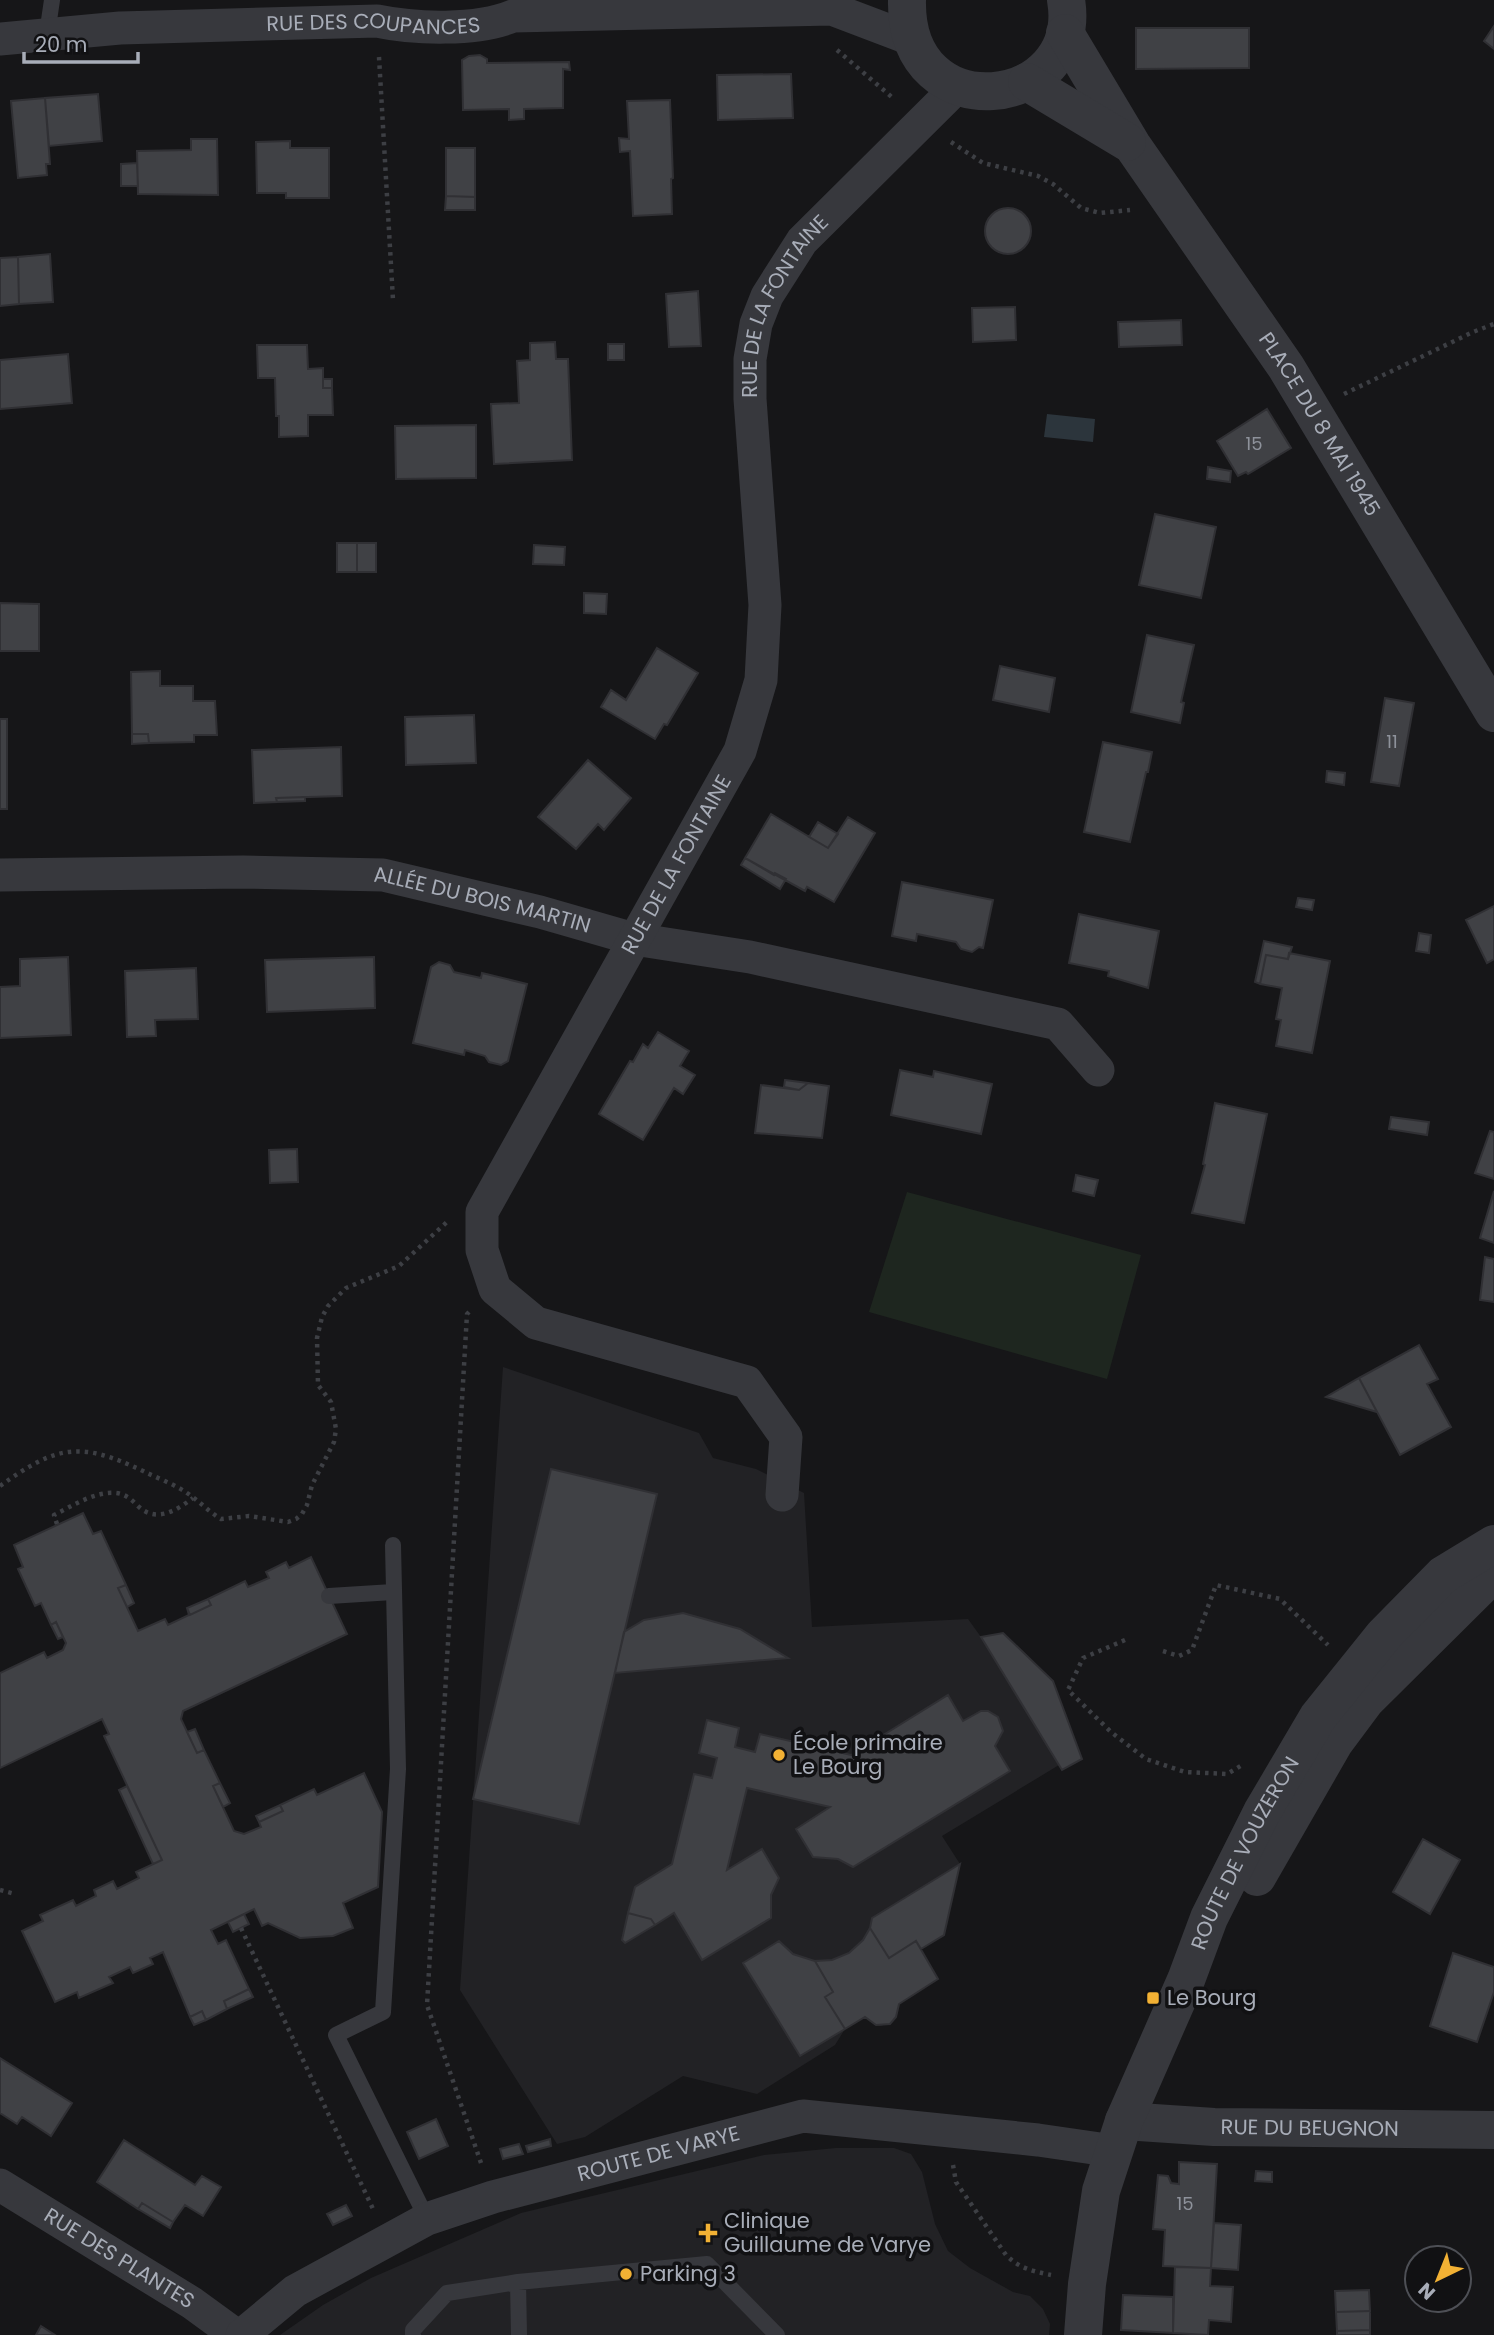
<svg xmlns="http://www.w3.org/2000/svg" width="1494" height="2335" font-family="Poppins,sans-serif">
	<rect width="100%" height="100%" fill="#161618"/>
	<!-- built -->
	<path fill="#222225" d="M503,1367l196,66 14,25 43,11 48,24 8,134 156,-8 13,18 22,-4 50,48 29,78 -20,11 -3,-5 -117,71 18,28 -16,71 -23,14 17,30 -39,25 -6,17 -12,5 -9,-3 -8,-6 -19,12 -10,16 -78,49 -74,-18 -98,61 -28,7 -97,-154z
		M836,2148h58l17,6 11,18 13,52 13,27 22,17 43,24 17,4 13,13 7,15 -1,11h-769l43,-30 48,-27 150,-65 243,-58z"/>
	<!-- grass -->
	<path fill="#1e261f" d="M907,1192l234,63 -34,124 -238,-67z"/>
	<!-- water -->
	<path fill="#2c353c" d="M1047,414l48,5 -2,23 -49,-5z"/>
	<!-- building -->
	<path fill="#404145" stroke="#303034" stroke-width="2" d="M1494,26v23l-10,-8z
		M1136,28h113v40l-113,1z
		M480,55l7,4v4l82,-1 1,8 -7,-1v39l-39,1v10l-15,1v-11l-46,1 -1,-50 7,-4z
		M791,74l2,44 -75,2 -1,-45z
		M98,94l4,47 -53,5 -4,-48z
		M45,98l5,66h-4l1,11 -29,3 -7,-77z
		M670,100l3,78 -2,1 1,35 -39,2 -3,-65 -10,1 -1,-14 10,1 -2,-38z
		M191,139h26l1,56 -80,-1 -1,-43 54,-1z
		M290,141v7h39v50h-43v-5h-29l-1,-51z
		M446,148h29v49l-29,-1z
		M137,163l1,23h-17v-22z
		M446,196l29,1v13h-30z
		M985 231a23 23 0 1 1 46 0a23 23 0 1 1-46 0Z
		M50,254l3,48 -34,2 -1,-47z
		M18,257l1,47 -19,2v-48z
		M698,291l3,55 -32,1 -3,-53z
		M1015,307l1,33 -43,2 -1,-34z
		M1181,320l1,25 -63,2 -1,-25z
		M555,342l1,17h12l4,101 -78,4 -3,-60 28,-1 -2,-42 13,-1v-17z
		M608,344h16v16h-16z
		M257,345h50l1,24 15,-1v20h9l1,27h-25v21l-29,1v-21h-3l-1,-38h-17z
		M68,354l4,49 -72,6v-49z
		M323,379h9v9h-9z
		M1267,409l24,39 -43,26 -2,-2 -8,4 -21,-35z
		M476,425v53l-80,1 -1,-53z
		M1208,467l23,4 -1,11 -23,-3z
		M1155,514l61,13 -15,71 -62,-13z
		M337,543h20v29h-20z
		M357,543h19v29h-19z
		M534,545l31,2 -1,18 -31,-1z
		M584,593l23,1 -1,20 -22,-1z
		M0,603l39,1v47h-39z
		M1147,635l47,10 -13,57 3,1 -4,20 -49,-11z
		M657,648l41,25 -31,52 -3,-1 -9,15 -54,-32 10,-17 15,10z
		M1000,666l55,12 -6,34 -56,-12z
		M160,671v15h33v15h22l2,34h-23v7l-45,1 -1,-9h-16l-1,-62z
		M1385,698l29,5 -15,83 -28,-4z
		M474,715l2,48 -70,2 -1,-48z
		M0,719h7v90h-7z
		M132,734h16l1,9 -17,1z
		M1103,742l49,10 -4,20h-2l-16,70 -46,-10z
		M341,747l1,49 -66,2 1,4 -23,1 -2,-53z
		M588,760l43,38 -27,32 -6,-6 -22,25 -38,-32z
		M1327,771l18,2 -1,12 -18,-3z
		M305,797v4l-28,1 -1,-4z
		M771,814l57,34 20,-31 27,16 -41,69 -27,-15 -2,4 -60,-33z
		M818,822l20,12 -10,14 -19,-11z
		M745,858l29,17 1,-2 11,6 -6,10 -39,-24z
		M902,882l91,18 -10,48 -4,-1 -7,5 -11,-3 -5,-7 -39,-8 -1,7 -24,-5z
		M1298,898l16,2 -2,10 -16,-3z
		M1494,906v53l-7,4 -21,-43z
		M1079,914l80,17 -11,57 -40,-12 1,-5 -40,-8z
		M1419,933l12,2 -2,18 -13,-2z
		M1264,941l28,6 -4,12 -22,-4 -6,29 -5,-2z
		M1289,953l41,8 -18,92 -36,-7 5,-26 -5,-1 6,-31 -22,-4 6,-29 22,4z
		M68,957l3,78 -71,3v-51l20,-1v-27z
		M374,957l1,51 -108,4 -2,-52z
		M439,962l11,3 4,7 27,6 1,-5 45,11 -19,77 -7,4 -12,-3 -4,-6 -20,-6 -1,5 -51,-12 18,-76z
		M196,968l2,51 -43,1 1,16 -29,1 -2,-66z
		M658,1032l31,19 -9,15 15,9 -12,19 -9,-6 -31,52 -44,-26 31,-53 3,1 10,-18 5,4z
		M900,1070l33,7 1,-6 58,13 -11,50 -90,-19z
		M785,1080l23,3 -9,7 -15,-3z
		M808,1083l21,3 -7,52 -67,-5 6,-48 38,5z
		M1215,1103l52,11 -23,109 -52,-10 13,-48 -2,-1z
		M1391,1117l38,5 -2,13 -38,-6z
		M1490,1131l4,1v47l-19,-6z
		M297,1149l1,33 -28,1 -1,-33z
		M1076,1175l22,5 -4,16 -21,-5z
		M1494,1191v52l-14,-5z
		M1485,1257l9,2v43l-14,-2z
		M1419,1345l19,34 -11,5 24,43 -51,28 -41,-77z
		M1359,1378l18,34 -51,-15z
		M551,1469l106,25 -78,330 -106,-25z
		M83,1513l10,21 8,-3 25,54 -8,3 20,43 27,-12 3,6 21,-10 -2,-7 3,7 21,-10 -3,-6 37,-18 3,6 21,-9 -3,-6 20,-10 3,6 22,-11 36,77 -164,77 -2,8 16,34 7,-3 16,33 -7,3 21,45 10,3 17,-7 -2,-5 24,-11 -3,-6 34,-16 3,6 47,-22 18,39 -4,75 -35,16 10,25 -20,8 -33,2 -32,-15 -6,3 -8,-17 -43,21 7,14 8,-4 23,49 -25,12 3,8 -21,11 -4,-9 -12,6 -27,-65 -13,6 3,6 -20,9 -3,-6 -21,10 4,6 -34,15 -2,-6 -22,10 -33,-71 21,-10 -3,-6 33,-15 3,6 20,-10 -2,-6 19,-9 4,8 22,-11 -3,-6 26,-12 -58,-124 5,-2 -7,-15 -102,49v-95l44,-21 3,6 16,-8 3,-7 -10,-21 -5,3 -10,-22 -6,3 -17,-37 5,-2 -9,-22z
		M126,1585l8,18 -7,4 -9,-19z
		M208,1599l3,6 -21,10 -3,-7z
		M683,1613l57,16 48,29 -173,15 9,-41 20,-12z
		M56,1622l7,15 -5,2 -7,-14z
		M1003,1633l50,48 29,78 -20,11 -81,-133z
		M948,1695l15,26 18,-10h7l10,6 5,14 -8,15 15,25 -157,96 -15,-8 -25,-2 -17,-28 34,-22 -83,-19 -20,82 35,-21 17,29 -8,17v23l-69,42 -28,-47 -19,12 -4,-6 -23,-6 7,-26 37,-23 22,-90 18,4 5,-20 -18,-5 8,-33 32,8 -4,19 20,5 5,-18 91,21z
		M195,1729l9,21 -7,3 -10,-21z
		M220,1783l10,20 -7,4 -10,-21z
		M127,1786l35,74 -9,4 -34,-74z
		M280,1805l3,6 -24,11 -3,-6z
		M1423,1839l37,21 -30,54 -37,-22z
		M960,1864l-16,71 -23,14 -5,-8 -27,17 -19,-30 2,-10z
		M628,1913l23,6 4,6 -30,18 -3,-3z
		M244,1914l5,10 -16,8 -5,-10z
		M870,1928l19,30 27,-17 22,38 -39,25 -3,13 -6,7 -14,1 -11,-8 -20,12 -20,-32 8,-5 -18,-31 17,-1 17,-7 14,-13z
		M779,1941l14,13 22,7 18,31 -8,5 20,32 -45,27 -57,-93z
		M1453,1953l41,14v25l-17,50 -47,-16z
		M249,1989l4,8 -26,12 -3,-8z
		M202,2011l4,9 -12,5 -4,-8z
		M0,2058l72,45 -21,33 -29,-19 -5,7 -17,-11z
		M436,2119l12,27 -29,13 -12,-27z
		M550,2139l1,7 -23,6 -2,-6z
		M124,2140l71,45 7,-9 19,11 -18,29 -18,-11 -12,17 -31,-19 -4,6 -41,-27z
		M519,2144l4,10 -20,5 -3,-10z
		M1179,2162l38,2 -6,104 -48,-2 2,-36 -12,-1 5,-54 10,1 3,7 8,1z
		M1256,2171l16,1v10l-17,-1z
		M142,2203l31,19 -3,6 -32,-19z
		M346,2205l6,11 -19,9 -6,-11z
		M1214,2223l27,2 -3,45 -27,-2z
		M1175,2267l36,1 -1,18 23,1 -2,35 -22,-2 -1,15 -35,-2z
		M1369,2290l1,21 -34,1 -1,-21z
		M1123,2295l50,2v36l-52,-3z
		M1370,2311v19l-33,1 -1,-19z
		M41,2326l14,9h-19z
		M1370,2330v5h-33v-4z"/>
	<g fill="none" stroke-linecap="round" stroke-linejoin="round">
		<!-- path -->
		<path stroke="#3d3f44" stroke-width="4.5" stroke-dasharray="3.5 5" stroke-linecap="butt" d="M837,50l57,49
			M379,57l14,243
			M951,142l32,21 55,13 15,8 28,24 19,5 30,-3
			M1344,394l129,-62 21,-8
			M469,1312l-2,2 -40,691 54,158
			M0,1486c57,-41 80,-45 143,-15 14,7 31,13 44,22 12,8 21,18 34,26l28,-3 39,6 8,-3 6,-5 5,-9 5,-20 22,-43 2,-13 -5,-27 -13,-17 -1,-47 5,-21 6,-11 18,-18 53,-22 48,-44
			M57,1524l-3,-9c18,-9 41,-24 62,-22 10,1 16,7 23,14 18,16 38,3 54,-9
			M1125,1640l-42,18 -15,32 43,42 35,27 39,13 42,2 17,-10
			M1163,1651l16,5 13,-6 24,-65 64,14 48,46
			M0,1890l15,4
			M241,1928l132,281
			M953,2165l3,17 50,73c13,13 26,16 45,20"/>
		<!-- service -->
		<path stroke="#37383d" stroke-width="16" d="M47,34l5,-34
			M393,1545l5,224 -15,243 -47,23 91,184
			M329,1596l64,-4
			M518,2282l1,53
			M413,2335v-5l34,-37 71,-11 189,-18 70,71"/>
		<!-- minor -->
		<g stroke="#37383d" stroke-width="33">
			<path id="s1" d="M0,39l120,-11 257,-7c38,8 100,10 136,-5l319,-7 79,30"/>
			<path id="s2" d="M0,875l243,-3 140,3 157,37 94,27 116,18 308,67 40,46"/>
			<path id="s3" d="M782,1495l4,-58 -39,-55 -211,-59 -41,-34 -13,-39v-38l258,-461 21,-71 4,-75 -15,-206v-40l6,-35 11,-28 35,-55 155,-154"/>
			<path id="s4" d="M0,2185l192,118 44,32"/>
			<path id="s5" d="M242,2335l53,-44 132,-72 66,-22 310,-81 235,24 76,11"/>
		</g>
		<!-- tertiary -->
		<g stroke="#37383d" stroke-width="38">
			<path d="M907,0c-3,133 178,110 159,0"/>
			<path id="s6" d="M1065,33l67,112 154,222 208,346"/>
			<path d="M1027,82l100,60"/>
			<path d="M1257,1877l77,-134 32,-43 119,-118 9,-6"/>
			<path id="s7" d="M1124,2121l90,6 280,3"/>
			<path id="s8" d="M1083,2335l4,-51 14,-93 23,-70 62,-141 23,-62 53,-106 56,-95 66,-82 59,-60 51,-31"/>
		</g>
	</g>
	<!-- markers -->
	<g fill="#f2b134" stroke="#111113" stroke-width="2.5">
		<circle cx="779" cy="1755" r="7"/>
		<rect x="1146" y="1991" width="14" height="14" rx="3.5"/>
		<path d="M704.5 2222.5h7v7h7v7h-7v7h-7v-7h-7v-7h7z"/>
		<circle cx="626" cy="2274" r="7"/>
	</g>
	<g text-anchor="middle" stroke-width="7" stroke-linejoin="round" paint-order="stroke">
		<!-- number labels -->
		<g font-size="18" fill="#8e929b">
			<text x="1254" y="450">15</text>
			<text x="1392" y="748">11</text>
			<text x="1185" y="2210">15</text>
		</g>
		<!-- street labels -->
		<g font-size="21" fill="#a8adb8" stroke="#111113">
			<text dy="7" stroke="none"><textPath href="#s1" startOffset="374">RUE DES COUPANCES</textPath></text>
			<text dy="7" stroke="none"><textPath href="#s3" startOffset="1463">RUE DE LA FONTAINE</textPath></text>
			<text dy="7" stroke="none"><textPath href="#s6" startOffset="467">PLACE DU 8 MAI 1945</textPath></text>
			<text dy="7" stroke="none"><textPath href="#s3" startOffset="875">RUE DE LA FONTAINE</textPath></text>
			<text dy="7" stroke="none"><textPath href="#s2" startOffset="485">ALLÉE DU BOIS MARTIN</textPath></text>
			<text dy="7" stroke="none"><textPath href="#s8" startOffset="513">ROUTE DE VOUZERON</textPath></text>
			<text dy="7" stroke="none"><textPath href="#s7" startOffset="186">RUE DU BEUGNON</textPath></text>
			<text dy="7" stroke="none"><textPath href="#s5" startOffset="460">ROUTE DE VARYE</textPath></text>
			<text dy="7" stroke="none"><textPath href="#s4" startOffset="140">RUE DES PLANTES</textPath></text>
		</g>
		<!-- poi labels -->
		<g font-size="21" fill="#a8adb8" stroke="#111113" text-anchor="start">
			<text x="793" y="1750">École primaire<tspan x="793" dy="24">Le Bourg</tspan></text>
			<text x="1167" y="2005">Le Bourg</text>
			<text x="724" y="2228">Clinique<tspan x="724" dy="24">Guillaume de Varye</tspan></text>
			<text x="640" y="2281">Parking 3</text>
		</g>
	</g>
	<!-- north arrow -->
	<g transform="translate(1438 2279) rotate(223)"><circle r="33" fill="#111113" stroke="#4d4f55" stroke-width="2"/>
	<path d="M0-5L12 26L0 18L-12 26Z" fill="#f2b134"/>
	<text y="-10" font-size="19" font-weight="bold" text-anchor="middle" fill="#a8adb8">N</text>
	</g>
	<!-- scale -->
	<path d="M24 52v10h114v-10" fill="none" stroke="#a8adb8" stroke-width="3.5"/>
	<text x="35" y="52" font-size="21" fill="#a8adb8" stroke="#111113" stroke-width="5" paint-order="stroke">20 m</text>
</svg>
